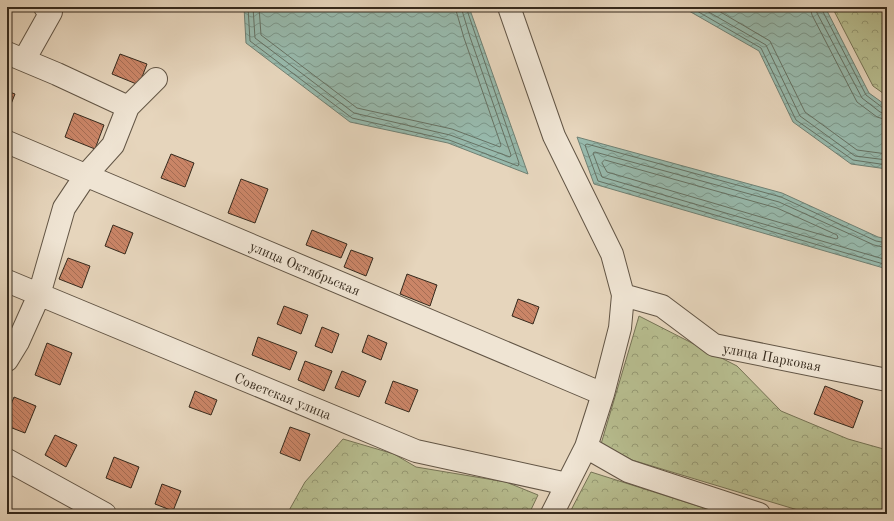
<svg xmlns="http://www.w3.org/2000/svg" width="894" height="521" font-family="'Old Standard TT',serif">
	<defs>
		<pattern id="forest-crowns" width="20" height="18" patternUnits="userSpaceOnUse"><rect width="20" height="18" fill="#b7bd8f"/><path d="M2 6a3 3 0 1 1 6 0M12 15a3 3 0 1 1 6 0" fill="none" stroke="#969a74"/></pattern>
		<pattern id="water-waves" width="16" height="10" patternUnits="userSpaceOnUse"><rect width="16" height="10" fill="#97b9ac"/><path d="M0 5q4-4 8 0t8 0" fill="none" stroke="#7c978b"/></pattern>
		<pattern id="building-back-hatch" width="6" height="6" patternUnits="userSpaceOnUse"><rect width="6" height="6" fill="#ca8567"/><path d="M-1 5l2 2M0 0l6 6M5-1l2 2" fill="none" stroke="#a56d54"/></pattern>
	</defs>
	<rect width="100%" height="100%" fill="#e6d5bc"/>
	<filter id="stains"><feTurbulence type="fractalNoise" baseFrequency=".005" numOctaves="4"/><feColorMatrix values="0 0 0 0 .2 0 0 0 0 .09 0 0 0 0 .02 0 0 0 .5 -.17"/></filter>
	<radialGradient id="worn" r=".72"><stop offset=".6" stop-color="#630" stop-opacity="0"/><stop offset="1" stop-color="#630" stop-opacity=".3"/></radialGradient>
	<!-- forest -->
	<path fill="url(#forest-crowns)" stroke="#767456" d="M832,7h46l9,6v83l-14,-10z
		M639,316l98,50 44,45 67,28 39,11v64h-76l-179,-54 -31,-16z
		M343,439l51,15 22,13 90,15 32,13 -9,19h-242l18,-32z
		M591,472l132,42h-154z"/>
	<!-- water -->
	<path fill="url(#water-waves)" stroke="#708073" d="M244,7h225l59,167 -80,-31 -98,-21 -104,-79z
		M682,7h143l44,86 18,13v63l-36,-5 -58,-42 -34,-71z
		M577,137l205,56 96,44 9,2v30l-293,-85z"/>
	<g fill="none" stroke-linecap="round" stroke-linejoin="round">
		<!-- shore -->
		<path stroke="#667264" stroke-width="1" d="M248,7l2,34 102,77 97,22 69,26 1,-3 -53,-156
			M253,7l2,31 99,75 96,22 60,22 1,-2 -41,-118 -9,-30
			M259,7l2,28 96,73 95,21 48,18 1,-2 -37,-107 -9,-31
			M690,7l71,41 35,72 57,40 34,5
			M700,7l66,38 34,71 55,40 32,4
			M712,7l58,34 35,71 52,38 30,4
			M810,7l2,8 45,87 20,15 10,3
			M816,7l1,6 45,85 18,14 7,2
			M821,7l1,3 44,85 17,13 4,1
			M605,160l172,48 60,27 1,3 -2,1 -229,-67 -5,-9z
			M887,243l-11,-2 -95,-44 -194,-53 -2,1 13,36 289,84
			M887,248l-13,-3 -95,-43 -184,-50 -2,1 9,24 285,83"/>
	</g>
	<!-- building -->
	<path fill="url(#building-back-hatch)" stroke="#362a1d" d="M120,54l27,10 -8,21 -27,-11z
		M7,91l8,3 -8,20z
		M74,113l30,12 -9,24 -30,-12z
		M171,154l23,9 -9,24 -24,-9z
		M241,179l27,10 -13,34 -27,-10z
		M113,225l20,8 -8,21 -20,-8z
		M312,230l35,14 -6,14 -35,-13z
		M351,250l22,8 -7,18 -22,-9z
		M68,258l22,8 -8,22 -23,-9z
		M407,274l30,11 -7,21 -30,-12z
		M518,299l21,8 -6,17 -21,-8z
		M284,306l24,9 -7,19 -24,-10z
		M322,327l17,7 -7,19 -17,-7z
		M368,335l19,8 -6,17 -19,-8z
		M258,337l39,15 -7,18 -38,-15z
		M47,343l25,10 -12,32 -25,-10z
		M305,361l27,10 -8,20 -26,-11z
		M342,371l24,10 -7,16 -24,-9z
		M393,381l25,9 -9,22 -24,-9z
		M825,386l38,15 -10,27 -39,-14z
		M195,391l22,9 -6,15 -22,-8z
		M14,397l22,9 -11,27 -18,-7v-12z
		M290,427l20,7 -10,27 -20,-8z
		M55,435l22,10 -11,22 -21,-12z
		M114,457l25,10 -8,21 -25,-10z
		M162,484l19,7 -8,20 -18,-7z"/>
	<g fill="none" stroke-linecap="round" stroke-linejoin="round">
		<!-- minor casing -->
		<g stroke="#625545" stroke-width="24">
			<path id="minor" d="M509,7l45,129 58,118 11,41 -3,33 -17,66 -17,53 -34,67
				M7,53l50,21 71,33
				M24,60l27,-48 -6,-5
				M7,142l596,252
				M7,281l409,170 151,33
				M623,295l39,11 52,39 173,35
				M7,360l11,-18 21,-47 25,-87 22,-33 27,-30 15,-38 28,-28
				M586,447l42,24 131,43
				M7,460l98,54"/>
		</g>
		<!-- minor -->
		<use href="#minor" stroke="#efe4d3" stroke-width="22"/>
	</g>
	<g text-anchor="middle" stroke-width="3" stroke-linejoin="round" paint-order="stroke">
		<!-- street labels -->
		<g font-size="14" fill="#362a1d" stroke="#efe4d3">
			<text transform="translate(305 268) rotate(23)" y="5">улица Октябрьская</text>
			<text transform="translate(772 357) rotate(11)" y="5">улица Парковая</text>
			<text transform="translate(283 396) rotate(22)" y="5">Советская улица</text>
		</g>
	</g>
	<!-- margin -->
	<rect width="894" height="521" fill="none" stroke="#e6d5bc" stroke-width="24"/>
	<rect x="8" y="8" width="878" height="505" fill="none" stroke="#362a1d" stroke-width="2"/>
	<rect x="12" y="12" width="870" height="497" fill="none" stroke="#362a1d"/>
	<rect width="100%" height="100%" filter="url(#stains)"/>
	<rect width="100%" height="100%" fill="url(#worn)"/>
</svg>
